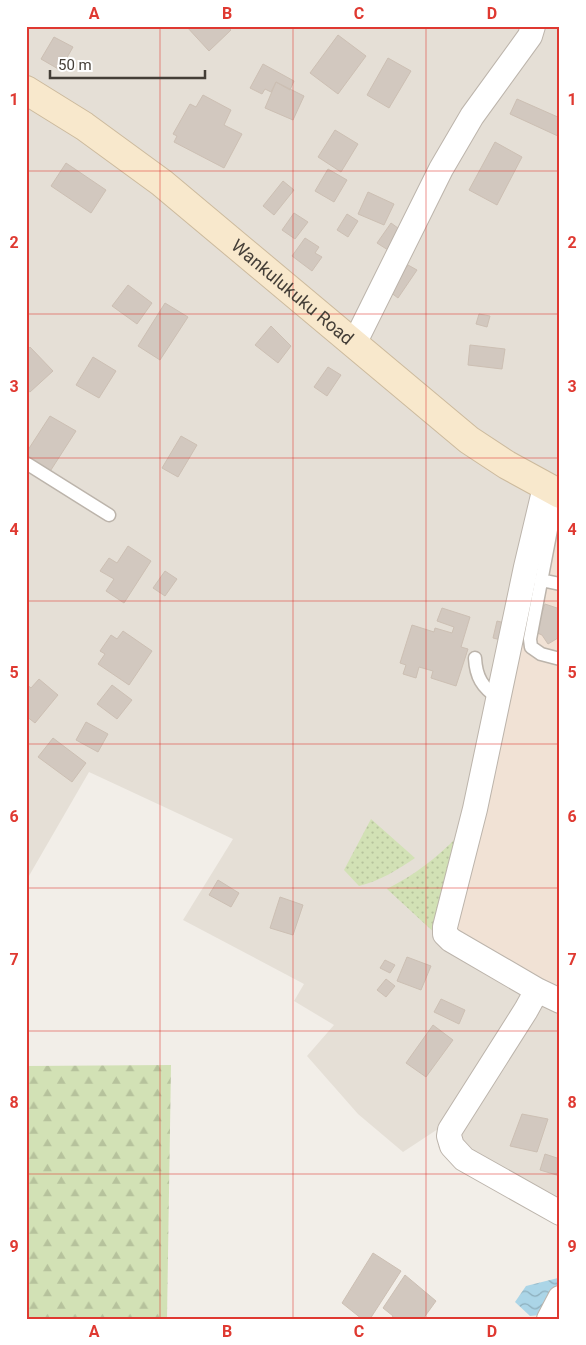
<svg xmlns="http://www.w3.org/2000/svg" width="586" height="1345" font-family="Roboto,sans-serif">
	<defs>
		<pattern id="grass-dots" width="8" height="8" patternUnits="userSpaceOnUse" patternTransform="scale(1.25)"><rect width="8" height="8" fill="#d2e1b5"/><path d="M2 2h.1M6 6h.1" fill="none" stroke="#b6c29c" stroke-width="1.8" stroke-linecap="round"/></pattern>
		<pattern id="forest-firs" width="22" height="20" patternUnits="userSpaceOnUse" patternTransform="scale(1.25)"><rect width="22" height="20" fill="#d2e1b5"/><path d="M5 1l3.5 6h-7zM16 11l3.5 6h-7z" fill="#b6c29c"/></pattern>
		<pattern id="water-waves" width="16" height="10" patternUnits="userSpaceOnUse" patternTransform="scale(1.25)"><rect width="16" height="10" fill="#abd5e7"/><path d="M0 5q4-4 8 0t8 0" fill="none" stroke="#8daebc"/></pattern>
	</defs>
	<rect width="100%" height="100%" fill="#f2eee8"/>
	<!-- residential -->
	<path fill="#e5dfd6" d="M26,26h534v1191l-122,-70 16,-21 -13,1 -38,25 -45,-38 -51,-58 27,-31 -40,-24 10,-17 -121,-64 50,-81 -144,-67 -63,109z"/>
	<!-- commercial -->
	<path fill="#f1e2d5" d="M552,502l8,3v484l-110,-57z"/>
	<!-- grass -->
	<path fill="url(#grass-dots)" d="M371,819l44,39c-18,12 -35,23 -56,28l-15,-16z
		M458,836l-20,100 -51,-47c27,-14 50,-31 71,-53z"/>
	<!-- forest -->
	<path fill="url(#forest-firs)" d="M171,1065l-4,254h-141v-253z"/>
	<!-- water -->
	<path fill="url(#water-waves)" d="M558,1278l2,3v32l-30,3 -15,-14 11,-16z"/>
	<!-- building -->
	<path fill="#d2c8bf" stroke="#ccbfb3" d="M186,26h41l4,4 -22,21z
		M338,35l28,21 -28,38 -28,-21z
		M54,37l19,10 -13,23 -19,-11z
		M388,58l23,13 -22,37 -22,-13z
		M263,64l31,17 -4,9 -14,-8 -5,10 -6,-3 -3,5 -12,-6z
		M276,82l28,14 -11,24 -28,-12z
		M203,95l28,15 -7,15 18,9 -18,34 -50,-26 3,-6 -4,-2 17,-30 6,3z
		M517,99l43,19v19l-50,-23z
		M335,130l23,14 -17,28 -23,-15z
		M495,142l27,15 -25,48 -28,-15z
		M66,163l40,27 -15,23 -40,-27z
		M328,169l19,11 -13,22 -19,-11z
		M283,181l11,9 -20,25 -11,-9z
		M368,192l26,12 -10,21 -26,-11z
		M294,213l14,9 -13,17 -13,-9z
		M347,214l11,7 -10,16 -11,-7z
		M391,223l11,8 -14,19 -11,-7z
		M305,238l14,9 -4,6 7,4 -10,14 -20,-15z
		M408,265l9,5 -19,28 -8,-6z
		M128,285l24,18 -15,21 -25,-18z
		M165,303l23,14 -28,43 -22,-14z
		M479,314l11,2 -3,11 -11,-3z
		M271,326l20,20 -13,17 -23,-18z
		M470,345l35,4 -3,20 -34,-4z
		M30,347l23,24 -23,21 -4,-3v-38z
		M93,357l23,14 -17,27 -23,-13z
		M328,367l13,8 -14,21 -13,-9z
		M50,416l26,15 -27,42 -23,-14v-6z
		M181,436l16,9 -19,32 -16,-9z
		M128,546l23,15 -27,42 -18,-12 8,-12 -14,-8 9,-13 8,5z
		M165,571l12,8 -12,17 -12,-8z
		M545,604l15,5v30l-2,-1 -10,6 -6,-9 -7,-3z
		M442,608l28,9 -9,30 7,2 -12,37 -25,-8 2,-7 -14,-4 -3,11 -13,-4 3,-9 -6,-2 12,-38 22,7 1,-4 17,5 2,-6 -17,-6z
		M497,621l12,3 -4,17 -12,-3z
		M123,631l29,20 -23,34 -31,-21 7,-10 -5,-3 11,-16 6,4z
		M39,679l19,16 -23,28 -9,-7v-32l5,4z
		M112,685l20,15 -15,19 -20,-15z
		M86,722l22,12 -10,18 -22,-12z
		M53,738l33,25 -14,19 -34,-25z
		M218,880l21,13 -8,14 -22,-12z
		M280,897l23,8 -10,30 -23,-7z
		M407,957l24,9 -10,24 -24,-9z
		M385,960l10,5 -5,8 -10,-5z
		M386,979l9,7 -9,11 -9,-7z
		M441,999l24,11 -6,14 -25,-12z
		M433,1025l20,15 -27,37 -20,-14z
		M522,1114l26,5 -11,33 -27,-6z
		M545,1154l15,5v17l-20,-6z
		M373,1253l28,18 -31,48h-8l-20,-16z
		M405,1275l31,26 -13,18h-32l2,-3 -10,-8z"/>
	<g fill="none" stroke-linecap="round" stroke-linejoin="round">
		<!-- lane casing -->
		<g stroke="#bcb4ab" stroke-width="15">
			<path id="lane" d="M26,463l83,52
				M558,493l-28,146 1,8 10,7 19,5
				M541,580l19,4
				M475,658c1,19 7,29 23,40"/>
		</g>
		<!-- street casing -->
		<g stroke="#bcb4ab" stroke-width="26">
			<path id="street" d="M354,344l87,-175 31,-53 58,-80 3,-10
				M545,487l-19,80 -51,242 -30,118v7l6,6 86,50 23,11
				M537,990l-11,20 -76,120 -1,6 3,10 12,13 96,54
				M549,1319l11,-21"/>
		</g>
		<!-- secondary casing -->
		<g stroke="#ccba9d" stroke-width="30">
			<g id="secondary">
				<path id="s1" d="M26,90l58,36 78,57 307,257 38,25 53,29"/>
			</g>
		</g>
		<!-- lane -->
		<use href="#lane" stroke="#fff" stroke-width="12"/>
		<!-- street -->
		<use href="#street" stroke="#fff" stroke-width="24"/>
		<!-- secondary -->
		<use href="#secondary" stroke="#f8e8cc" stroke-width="28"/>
	</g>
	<!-- grid -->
	<path fill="none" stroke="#df3931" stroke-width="1" stroke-opacity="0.55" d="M160,26v1293M293,26v1293M426,26v1293M26,171h534M26,314h534M26,458h534M26,601h534M26,744h534M26,888h534M26,1031h534M26,1174h534"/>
	<g text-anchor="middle" stroke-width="4.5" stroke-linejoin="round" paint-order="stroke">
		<!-- street labels -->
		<g font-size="18" fill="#443e37" stroke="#fff">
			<text dy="6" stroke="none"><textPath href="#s1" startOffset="335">Wankulukuku Road</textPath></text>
		</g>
	</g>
	<!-- border -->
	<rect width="586" height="1345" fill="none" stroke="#ffffff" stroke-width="55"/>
	<!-- scale -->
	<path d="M50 70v8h155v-8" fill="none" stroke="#443e37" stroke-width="2.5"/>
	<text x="58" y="70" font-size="15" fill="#443e37" stroke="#ffffff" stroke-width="4" paint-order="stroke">50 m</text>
	<rect x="28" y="28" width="530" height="1290" fill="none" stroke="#df3931" stroke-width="2"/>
	<g font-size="16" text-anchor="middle" font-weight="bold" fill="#df3931">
		<text x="94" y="19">A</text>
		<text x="227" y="19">B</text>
		<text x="359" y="19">C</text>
		<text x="492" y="19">D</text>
		<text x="14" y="105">1</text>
		<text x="572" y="105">1</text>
		<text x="14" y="248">2</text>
		<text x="572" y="248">2</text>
		<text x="14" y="392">3</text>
		<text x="572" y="392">3</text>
		<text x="14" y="535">4</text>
		<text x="572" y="535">4</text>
		<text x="14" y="678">5</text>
		<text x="572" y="678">5</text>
		<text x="14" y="822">6</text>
		<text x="572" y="822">6</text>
		<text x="14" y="965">7</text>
		<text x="572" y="965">7</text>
		<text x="14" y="1108">8</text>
		<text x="572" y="1108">8</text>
		<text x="14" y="1252">9</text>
		<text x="572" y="1252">9</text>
		<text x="94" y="1337">A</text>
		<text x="227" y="1337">B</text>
		<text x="359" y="1337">C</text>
		<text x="492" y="1337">D</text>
	</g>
</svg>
